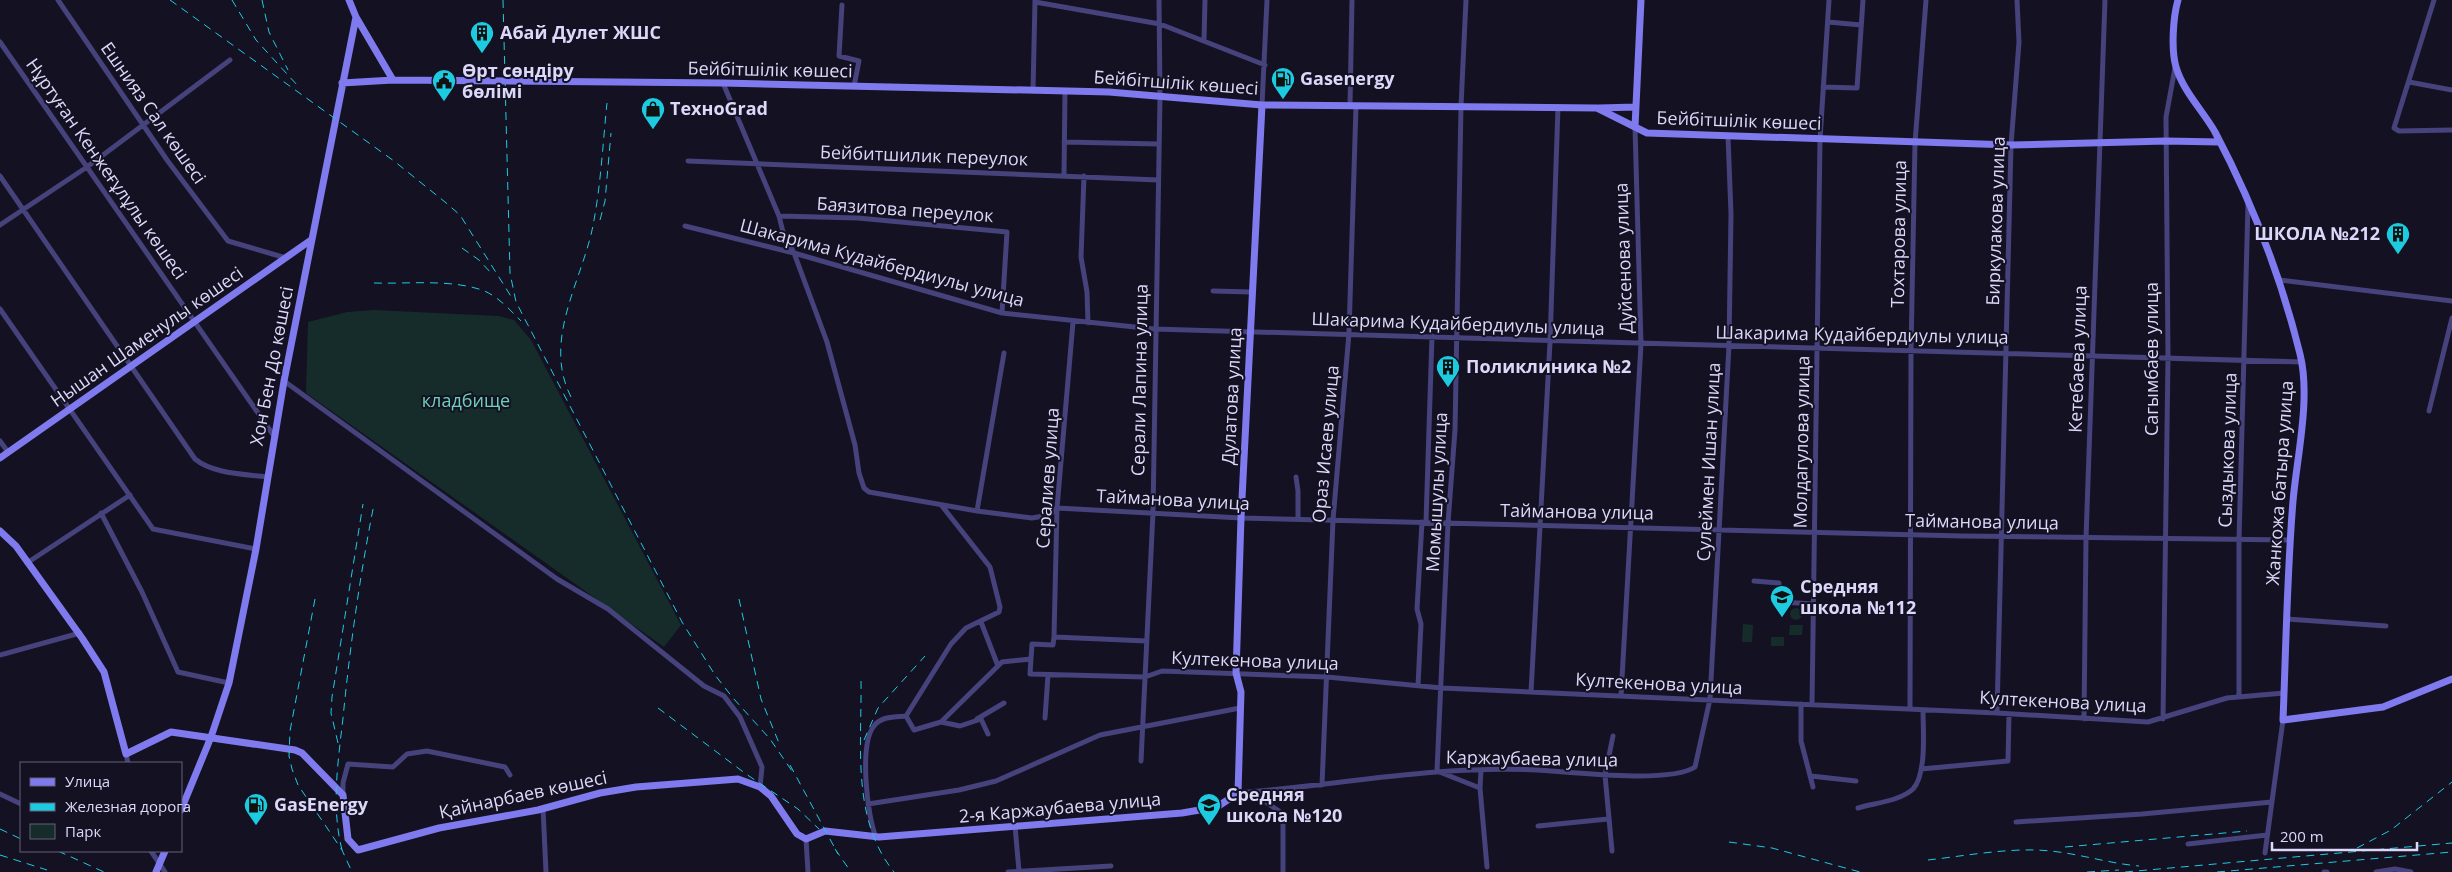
<svg xmlns="http://www.w3.org/2000/svg" width="2452" height="872" font-family="'Open Sans',sans-serif">
	<rect width="100%" height="100%" fill="#141122"/>
	<!-- green -->
	<path fill="#152c2b" d="M374,310l125,6 15,4 17,20 150,285 -17,22 -358,-254 2,-71 39,-10z
		M1790 614a6 6 0 1 1 12 0a6 6 0 1 1-12 0Z
		M1743,624l10,1 -1,17h-10z
		M1790,625h13l-1,10h-13z
		M1771,637h13v9h-13z"/>
	<g fill="none" stroke-linecap="round" stroke-linejoin="round">
		<!-- street -->
		<path stroke="#45427c" stroke-width="5" d="M58,0l109,160 61,81 58,17
			M1466,0l-5,106 -6,324 -7,93 -11,248 43,17 7,79
			M2434,0l-40,128 5,3 53,-1
			M1035,2l125,22 105,41
			M842,5l-3,51 20,5 -5,25
			M1828,22l33,3
			M1204,41l1,-41
			M0,42l274,394
			M2409,82l43,8
			M723,83l56,133 4,16 11,21 33,89 28,103 4,28 5,15 5,4 108,19 55,7 17,-3 8,-7 184,10 722,18 328,4
			M1823,87l34,1 6,-88
			M1033,91l2,-90
			M1262,105l5,-105
			M1350,105l2,-105
			M1064,142l95,2
			M688,161l470,19
			M1064,175l1,-84
			M0,176l195,283c18,15 50,15 72,18
			M1084,176l-3,81 6,35 1,31
			M779,216l79,2 149,14 -5,81
			M0,225l87,-58 143,-107
			M685,226l109,27 208,60 152,16 1147,33
			M2279,280l173,21
			M1213,291l39,1
			M0,309l153,220 103,20
			M1073,322l-16,186 -3,129 -1,8 -21,-1 -2,30 115,3 17,-6 165,6 115,11 555,25 151,9 79,-24 57,-5
			M284,381l273,198 51,30 96,77 20,10 16,21 22,50 -2,20
			M2429,411l23,-93
			M0,441l8,11
			M1296,477l2,14v28
			M942,506l48,61 10,40 -1,5 -33,16 -15,16 -45,72 8,14 27,-8 61,-60 29,-3
			M977,511l27,-158
			M101,513l41,79 36,80 51,11
			M1426,522l6,-186
			M27,563l103,-68
			M1754,581l25,2 2,19 33,2
			M2287,619l99,7
			M981,622l17,44
			M1054,637l93,4
			M0,655l80,-22
			M1418,686l3,-62 -4,-15 5,-87
			M1531,692l19,-350 8,-235
			M1621,696l20,-352 -6,-217
			M2239,696v-156l9,-336
			M1801,704v37l12,46
			M1812,705l8,-566 9,-139
			M1910,709l1,-359 4,-207 11,-143
			M1997,713l14,-568 8,-103 -2,-42
			M1045,718l3,-43
			M977,719l27,-16
			M2084,719l2,-181 19,-538
			M2163,719l5,-361 -2,-241 9,-49
			M941,722l19,4 21,-7 7,15
			M126,754l2,9
			M1141,761l12,-249 7,-415 -1,-97
			M1921,769l87,-8 1,-47
			M1811,776l45,5
			M1322,785l11,-265 16,-187 7,-227
			M1480,788l1,-18
			M1267,791v12l12,8 4,9v52
			M1238,793c100,-8 199,-28 299,-23 33,2 133,14 158,-3l15,-68 19,-354 2,-131 -3,-78
			M0,794l21,10
			M343,795v-12l5,-19 45,3 14,-13 20,-3 78,16 5,8
			M868,804l91,-14 37,-9 104,-46 140,-27
			M543,808l3,64
			M1858,808c17,-5 42,-7 55,-19 14,-15 10,-60 10,-79
			M2016,822l126,-8 130,-12
			M1015,826l4,45
			M1538,826l70,-7
			M876,837c-9,-21 -17,-93 -2,-111 7,-10 21,-9 32,-10
			M806,839l2,33
			M2188,844l79,-9
			M151,851l14,21
			M1612,851l-7,-76 8,-39
			M2265,853l18,-133
			M1008,872l103,-6
			M2324,872h3
			M2376,872l19,-3 16,3"/>
		<!-- secondary -->
		<path stroke="#7f7aee" stroke-width="7" d="M2178,0c-5,17 -7,50 -2,67 7,24 27,44 39,65 37,70 66,145 85,222 11,44 -3,102 -7,147 -6,72 -7,146 -10,219l100,-13 69,-28
			M356,17l37,63
			M342,83l51,-3 330,3 386,9 153,13 335,3 50,25 364,12 155,-4 53,1
			M1599,108l37,-1
			M1635,127l6,-127
			M0,458l311,-218
			M0,531l16,15 66,92 22,34 22,82 45,-22 124,18 7,3 41,42 5,44 10,11 81,-22 99,-18 62,-17 36,-6 102,-8 22,8 11,9 26,38 9,5 19,-8 54,6 303,-24 35,-6 21,-14 3,-101 -5,-19 5,-155 21,-413
			M181,810l30,-73 18,-54 27,-134 28,-168 72,-364 -7,-17"/>
		<!-- rail -->
		<path stroke="#1dcbe1" stroke-width="1" stroke-dasharray="8 6" stroke-linecap="butt" d="M170,0l224,161 51,41 15,13 52,83
			M232,0l24,40 42,46
			M262,0l7,32 19,38
			M503,0l7,273 6,29 166,320 33,53 18,23 37,41 22,32
			M600,220l5,-19 6,-68
			M462,248l17,12 13,14
			M374,283c35,1 75,-4 108,7 16,6 28,20 39,31
			M571,397c-30,-59 14,-120 23,-177 7,-38 9,-78 13,-117
			M315,599l-25,132 -1,25 3,13 6,16 44,65 10,22
			M739,599l22,100 18,44
			M861,681c1,63 -10,138 33,191
			M658,708l88,66 52,35 21,20
			M864,740l14,-32 47,-52
			M338,743l-7,-30 1,-16 31,-193
			M790,765l48,89
			M0,829l21,10
			M1729,842l43,6 88,24
			M2065,847l182,-16
			M2357,848l34,-18 61,-48
			M835,849l16,23
			M342,850c-11,-43 -4,-88 1,-132 7,-72 17,-143 31,-214
			M58,851l46,21
			M0,855l47,15
			M1928,860c35,-4 74,-11 108,-10 36,1 68,13 103,16
			M2087,872l32,-2
			M2125,872l327,-29
			M2217,872l235,-20"/>
		<!-- secondary-bridge -->
		<path stroke="#7f7aee" stroke-width="7" d="M156,872l9,-21"/>
	</g>
	<!-- icons -->
	<defs>
		<g id="building-pin" transform="scale(1.25)"><path d="M0 17L-7.5 6A9.5 9.5 0 1 1 7.5 6Z" fill="#1dcbe1" stroke="#141122"/><path d="M-4-6H4V6H1V3H-1V6H-4ZM-2.5-4.3h1.7v1.8h-1.7ZM.8-4.3h1.7v1.8H.8ZM-2.5-1h1.7V.8h-1.7ZM.8-1h1.7V.8H.8Z" fill="#111"/></g>
		<g id="fuel-pin" transform="scale(1.25)"><path d="M0 17L-7.5 6A9.5 9.5 0 1 1 7.5 6Z" fill="#1dcbe1" stroke="#141122"/><path d="M-5.5-6h7V0h2V4h1.3V-2.5L3-4.5l.8-.8L6-3V5H2.5V1h-1V6h-7ZM-4.2-4.7v3.2H.2V-4.7Z" fill="#111"/></g>
		<g id="civic-pin" transform="scale(1.25)"><path d="M0 17L-7.5 6A9.5 9.5 0 1 1 7.5 6Z" fill="#1dcbe1" stroke="#141122"/><path d="M-.6-6.5H3V-4.5H.6V-3L4-1V1h2V6H-6V1h2V-1L-.6-3ZM-1.2 2.5V6h2.4V2.5Z" fill="#111"/></g>
		<g id="shop-pin" transform="scale(1.25)"><path d="M0 17L-7.5 6A9.5 9.5 0 1 1 7.5 6Z" fill="#1dcbe1" stroke="#141122"/><path d="M-5-2.5h2.3a2.7 3.5 0 0 1 5.4 0H5L5.5 6h-11ZM-1.5-2.5h3a1.5 2.3 0 0 0-3 0Z" fill="#111"/></g>
		<g id="school-pin" transform="scale(1.25)"><path d="M0 17L-7.5 6A9.5 9.5 0 1 1 7.5 6Z" fill="#1dcbe1" stroke="#141122"/><path d="M0-5L7-2L0 1L-7-2ZM-4 1L0 2.5L4 1V4Q0 6-4 4Z" fill="#111"/></g>
	</defs>
	<g fill-rule="evenodd">
		<use href="#building-pin" x="482" y="33"/>
		<use href="#fuel-pin" x="1283" y="79"/>
		<use href="#civic-pin" x="444" y="81"/>
		<use href="#shop-pin" x="653" y="109"/>
		<use href="#building-pin" x="2398" y="234"/>
		<use href="#building-pin" x="1448" y="367"/>
		<use href="#school-pin" x="1782" y="597"/>
		<use href="#fuel-pin" x="256" y="805"/>
		<use href="#school-pin" x="1209" y="805"/>
	</g>
	<g text-anchor="middle" stroke-width="4" stroke-linejoin="round" paint-order="stroke">
		<!-- poi labels -->
		<g font-size="18" font-weight="bold" fill="#dcd8fa" stroke="#141122" text-anchor="start">
			<text x="500" y="39">Абай Дулет ЖШС</text>
			<text x="462" y="77">Өрт сөндіру<tspan x="462" dy="21">бөлімі</tspan></text>
			<text x="1300" y="85">Gasenergy</text>
			<text x="670" y="115">ТехноGrad</text>
			<text x="2380" y="240" text-anchor="end">ШКОЛА №212</text>
			<text x="1466" y="373">Поликлиника №2</text>
			<text x="1800" y="593">Средняя<tspan x="1800" dy="21">школа №112</tspan></text>
			<text x="1226" y="801">Средняя<tspan x="1226" dy="21">школа №120</tspan></text>
			<text x="274" y="811">GasEnergy</text>
		</g>
		<!-- street labels -->
		<g font-size="18" fill="#dcd8fa" stroke="#141122">
			<text transform="translate(770 70) rotate(1)" y="6">Бейбітшілік көшесі</text>
			<text transform="translate(1176 83) rotate(4)" y="6">Бейбітшілік көшесі</text>
			<text transform="translate(153 113) rotate(55)" y="6">Ешнияз Сал көшесі</text>
			<text transform="translate(1739 121) rotate(2)" y="6">Бейбітшілік көшесі</text>
			<text transform="translate(924 156) rotate(2)" y="6">Бейбитшилик переулок</text>
			<text transform="translate(106 169) rotate(55)" y="6">Нұртуған Кенжеғұлұлы көшесі</text>
			<text transform="translate(905 210) rotate(4)" y="6">Баязитова переулок</text>
			<text transform="translate(1996 221) rotate(-88)" y="6">Биркулакова улица</text>
			<text transform="translate(1899 234) rotate(-89)" y="6">Тохтарова улица</text>
			<text transform="translate(1624 258) rotate(-92)" y="6">Дуйсенова улица</text>
			<text transform="translate(882 263) rotate(15)" y="6">Шакарима Кудайбердиулы улица</text>
			<text transform="translate(1458 324) rotate(2)" y="6">Шакарима Кудайбердиулы улица</text>
			<text transform="translate(1862 335) rotate(1)" y="6">Шакарима Кудайбердиулы улица</text>
			<text transform="translate(147 337) rotate(-35)" y="6">Нышан Шаменулы көшесі</text>
			<text transform="translate(2078 359) rotate(-88)" y="6">Кетебаева улица</text>
			<text transform="translate(2152 359) rotate(-90)" y="6">Сагымбаев улица</text>
			<text transform="translate(272 366) rotate(-79)" y="6">Хон Бен До көшесі</text>
			<text transform="translate(1140 380) rotate(-89)" y="6">Серали Лапина улица</text>
			<text transform="translate(1232 396) rotate(-87)" y="6">Дулатова улица</text>
			<text transform="translate(1802 442) rotate(-89)" y="6">Молдагулова улица</text>
			<text transform="translate(1326 444) rotate(-85)" y="6">Ораз Исаев улица</text>
			<text transform="translate(2228 450) rotate(-88)" y="6">Сыздыкова улица</text>
			<text transform="translate(1709 462) rotate(-87)" y="6">Сулеймен Ишан улица</text>
			<text transform="translate(1048 478) rotate(-86)" y="6">Сералиев улица</text>
			<text transform="translate(2280 483) rotate(-86)" y="6">Жанкожа батыра улица</text>
			<text transform="translate(1437 492) rotate(-87)" y="6">Момышулы улица</text>
			<text transform="translate(1173 500) rotate(3)" y="6">Тайманова улица</text>
			<text transform="translate(1577 512) rotate(1)" y="6">Тайманова улица</text>
			<text transform="translate(1982 522) rotate(1)" y="6">Тайманова улица</text>
			<text transform="translate(1255 661) rotate(2)" y="6">Култекенова улица</text>
			<text transform="translate(1659 684) rotate(3)" y="6">Култекенова улица</text>
			<text transform="translate(2063 702) rotate(3)" y="6">Култекенова улица</text>
			<text transform="translate(1532 759) rotate(1)" y="6">Каржаубаева улица</text>
			<text transform="translate(523 795) rotate(-12)" y="6">Қайнарбаев көшесі</text>
			<text transform="translate(1060 808) rotate(-5)" y="6">2-я Каржаубаева улица</text>
		</g>
		<!-- park labels -->
		<g font-size="18" fill="#6cd1b9" stroke="#141122">
			<text x="466" y="407">кладбище</text>
		</g>
	</g>
	<!-- legend -->
	<rect x="20" y="762" width="162" height="90" fill="#141122" stroke="#646178"/>
	<rect x="30" y="778" width="25" height="8" fill="#7f7aee" stroke="#646178"/>
	<text x="65" y="787" font-size="15" fill="#dcd8fa">Улица</text>
	<rect x="30" y="803" width="25" height="8" fill="#1dcbe1" stroke="#646178"/>
	<text x="65" y="812" font-size="15" fill="#dcd8fa">Железная дорога</text>
	<rect x="30" y="824" width="25" height="15" fill="#152c2b" stroke="#646178"/>
	<text x="65" y="837" font-size="15" fill="#dcd8fa">Парк</text>
	<!-- scale -->
	<path d="M2272 842v8h145v-8" fill="none" stroke="#dcd8fa" stroke-width="2.5"/>
	<text x="2280" y="842" font-size="15" fill="#dcd8fa" stroke="#141122" stroke-width="4" paint-order="stroke">200 m</text>
</svg>
